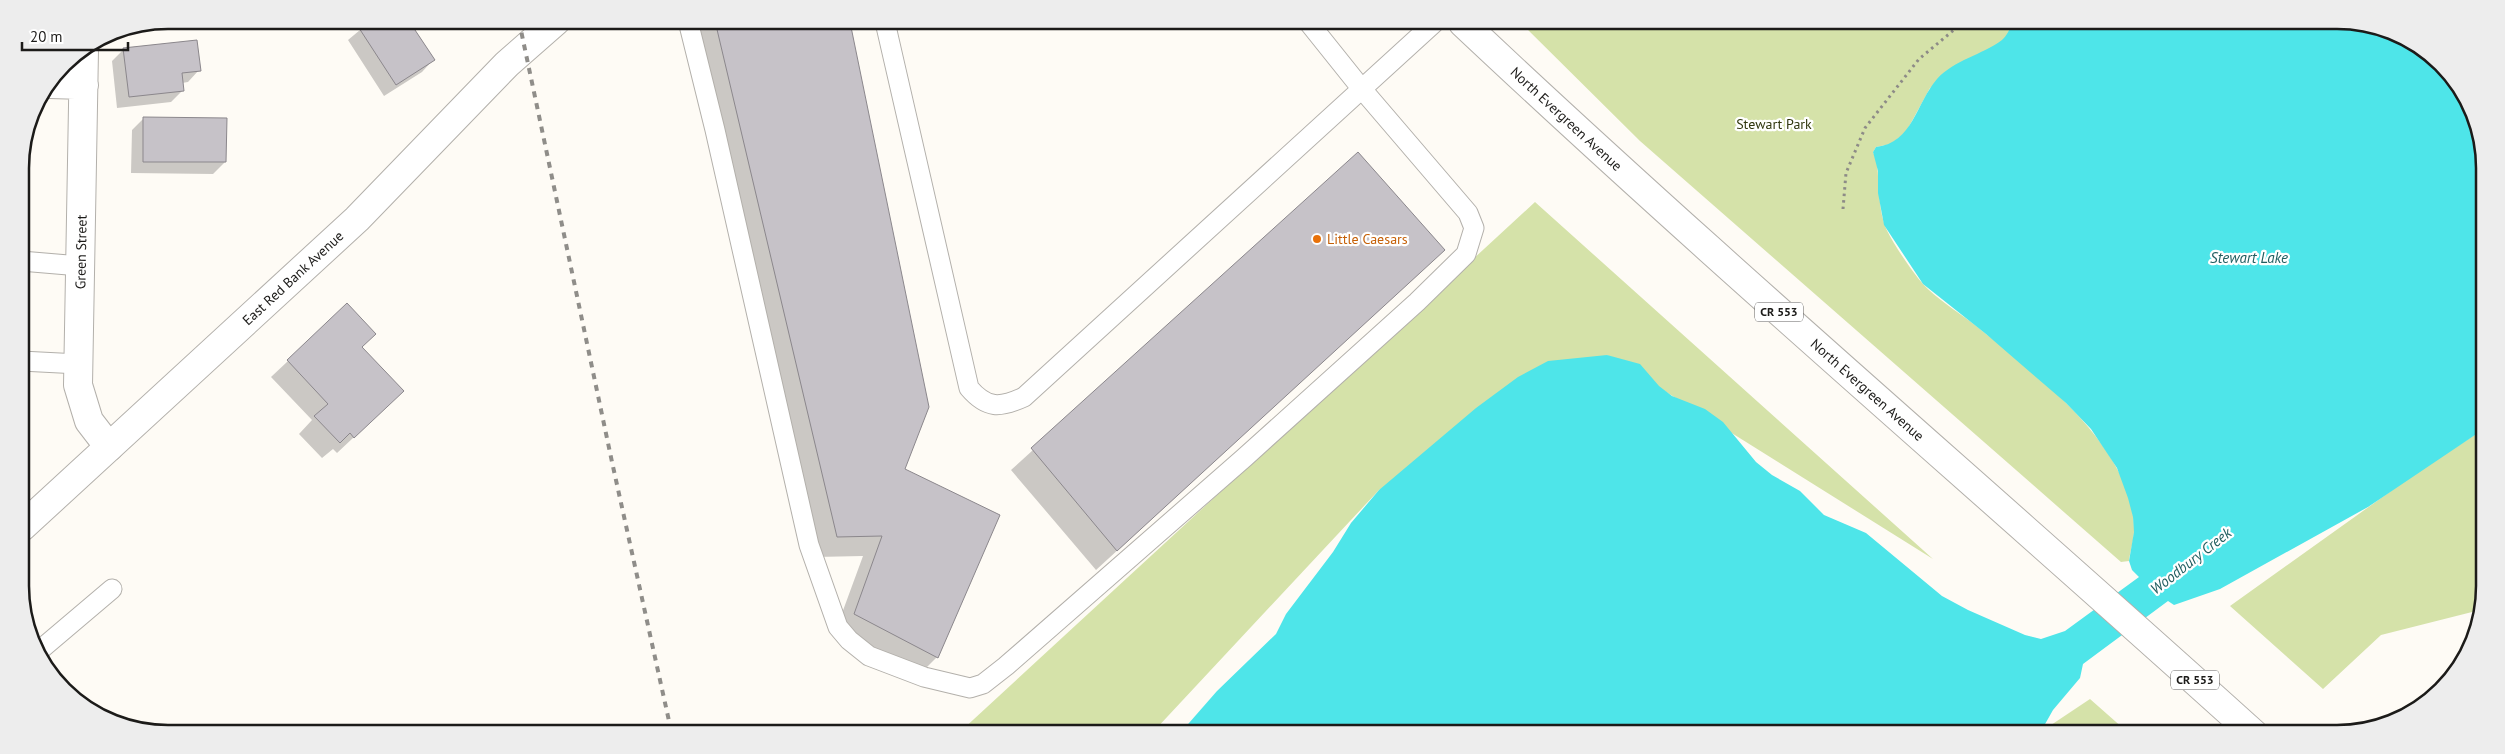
<svg xmlns="http://www.w3.org/2000/svg" width="2505" height="754" font-family="'PT Sans',sans-serif">
	<rect width="100%" height="100%" fill="#fefbf5"/>
	<!-- green -->
	<path fill="#d5e2a9" d="M1521,23l578,1 -169,64 -24,44 -15,12 -15,3 -3,5c7,14 4,27 6,41 1,10 2,21 5,30 4,14 29,50 39,61 13,14 32,26 48,38 60,48 164,124 163,209 0,10 -4,20 -5,30l-8,1 -481,-421z
		M1535,202l398,357 -326,-204 -228,135 -225,241h-193z
		M2481,431l-1,179 -99,25 -58,54 -93,-83 189,-135z
		M2090,699l34,30 -6,4h-79z"/>
	<!-- water -->
	<path fill="#4ee5e9" d="M2013,24l362,1 36,15 37,30 34,69 -1,292 -113,76 -148,82 -46,16 -6,-4 -85,63 -3,14 -27,32 -13,23 -858,-2 35,-40 59,-57 10,-20 47,-62 18,-29 28,-33 97,-82 42,-31 30,-16 59,-6 33,9 19,22 13,10 33,13 18,13 33,40 16,13 28,16 24,24 42,18 76,63 26,14 57,25 16,4 24,-8 74,-54 -7,-7 -3,-9 5,-29 -1,-15 -5,-19 -11,-30 -26,-39 -25,-26 -80,-69 -63,-50 -39,-59 -6,-32v-22l-5,-19 3,-5c37,-4 40,-44 61,-68 17,-19 45,-24 65,-39 5,-4 7,-11 11,-16z"/>
	<!-- shadow -->
	<path fill="#0003" d="M372,20l36,1 25,39 -11,12 -38,24 -36,-56z
		M701,21l147,1 80,385 -25,63 34,187 -20,20 -83,-42 29,-79 -47,1 -124,-528z
		M124,49l75,21 -11,12 -6,1 1,7 -12,12 -54,6 -5,-47z
		M144,118l81,44 -12,12 -82,-1 1,-43z
		M1358,154l65,116 -327,300 -85,-100z
		M361,347l24,61 -48,45 -4,-4 -11,9 -23,-24 13,-14 -41,-43 17,-16z"/>
	<!-- building -->
	<path fill="#c6c2c8" stroke="#8b878c" d="M370,20l39,1 26,39 -39,25 -37,-57z
		M715,21l135,1 79,385 -24,62 95,46 -62,143 -84,-44 28,-78 -45,1z
		M197,40l4,31 -19,2 2,18 -55,6 -6,-49z
		M143,117l84,1 -1,44h-83z
		M1358,152l87,98 -328,301 -86,-103z
		M347,303l29,31 -14,13 42,44 -50,47 -4,-5 -10,10 -26,-27 14,-12 -41,-44z"/>
	<g fill="none" stroke-linecap="round" stroke-linejoin="round">
		<!-- service casing -->
		<g stroke="#b3b0ab" stroke-width="21">
			<path id="service" d="M688,21l27,109 94,415 29,82 11,13 20,16 55,21 46,11 13,-4 23,-18 238,-208 173,-156 49,-48 8,-26 -6,-15 -107,-125 -52,-65
				M885,22l84,366c18,21 31,20 55,9l410,-374
				M21,261l59,5
				M21,361l58,3
				M40,650l72,-61"/>
		</g>
		<!-- minor casing -->
		<g stroke="#b3b0ab" stroke-width="30">
			<path id="minor" d="M84,50l-6,335 11,36 20,26
				M50,84l34,1"/>
		</g>
		<!-- tertiary casing -->
		<g stroke="#b3b0ab" stroke-width="30">
			<g id="tertiary">
				<path id="s1" d="M22,527l335,-308 150,-155 49,-43"/>
			</g>
		</g>
		<!-- primary casing -->
		<g stroke="#b3b0ab" stroke-width="30">
			<g id="primary">
				<path id="s2" d="M1463,23c258,243 528,473 791,711"/>
			</g>
		</g>
		<!-- path -->
		<path stroke="#8d8b87" stroke-width="3" stroke-dasharray="2.5 4" stroke-linecap="butt" d="M1843,209l3,-36 19,-45 54,-69 42,-35"/>
		<!-- service -->
		<use href="#service" stroke="#fff" stroke-width="19"/>
		<!-- minor -->
		<use href="#minor" stroke="#fff" stroke-width="28"/>
		<!-- tertiary -->
		<use href="#tertiary" stroke="#fff" stroke-width="28"/>
		<!-- primary -->
		<use href="#primary" stroke="#fff" stroke-width="28"/>
		<!-- rail -->
		<path stroke="#8f8d89" stroke-width="4" stroke-dasharray="6 6" stroke-linecap="butt" d="M519,21l93,441 59,268"/>
	</g>
	<!-- markers -->
	<circle fill="#e8710a" stroke="#fff" stroke-width="2" cx="1317" cy="239" r="5"/>
	<g text-anchor="middle" stroke-width="4.5" stroke-linejoin="round" paint-order="stroke">
		<!-- shield labels -->
		<g fill="#fff" stroke="#605f5e" stroke-width="1">
			<rect x="1755" y="302.5" width="48" height="19" rx="4"/>
			<rect x="2171" y="670.5" width="48" height="19" rx="4"/>
		</g>
		<g font-size="12" font-weight="bold" fill="#1c1b19">
			<text x="1779" y="316">CR 553</text>
			<text x="2195" y="684">CR 553</text>
		</g>
		<!-- street labels -->
		<g font-size="14" fill="#1c1b19" stroke="#fff">
			<text dy="5" stroke="none"><textPath href="#s2" startOffset="141">North Evergreen Avenue</textPath></text>
			<text transform="translate(81 252) rotate(-89)" y="5">Green Street</text>
			<text dy="5" stroke="none"><textPath href="#s1" startOffset="368">East Red Bank Avenue</textPath></text>
			<text dy="5" stroke="none"><textPath href="#s2" startOffset="546">North Evergreen Avenue</textPath></text>
		</g>
		<!-- park labels -->
		<g font-size="14" fill="#30370e" stroke="#fff">
			<text x="1774" y="129">Stewart Park</text>
		</g>
		<!-- food labels -->
		<g font-size="14" fill="#c56008" stroke="#fff" text-anchor="start">
			<text x="1327" y="244">Little Caesars</text>
		</g>
		<!-- water labels -->
		<g font-size="15" font-style="italic" fill="#215e60" stroke="#fff">
			<text x="2249" y="263">Stewart Lake</text>
			<text transform="translate(2191 561) rotate(-38)" y="5">Woodbury Creek</text>
		</g>
	</g>
	<!-- crop -->
	<path d="M0 0H2505V754H0ZM168 29H2337A139 139 0 0 1 2476 168V586A139 139 0 0 1 2337 725H168A139 139 0 0 1 29 586V168A139 139 0 0 1 168 29Z" fill="#ededed" fill-rule="evenodd"/>
	<path fill="none" stroke="#1c1b19" stroke-width="2.5" d="M168 29H2337A139 139 0 0 1 2476 168V586A139 139 0 0 1 2337 725H168A139 139 0 0 1 29 586V168A139 139 0 0 1 168 29Z"/>
	<!-- scale -->
	<path d="M22 42v8h106v-8" fill="none" stroke="#1c1b19" stroke-width="2.5"/>
	<text x="30" y="42" font-size="15" fill="#1c1b19" stroke="#ffffff" stroke-width="4" paint-order="stroke">20 m</text>
</svg>
